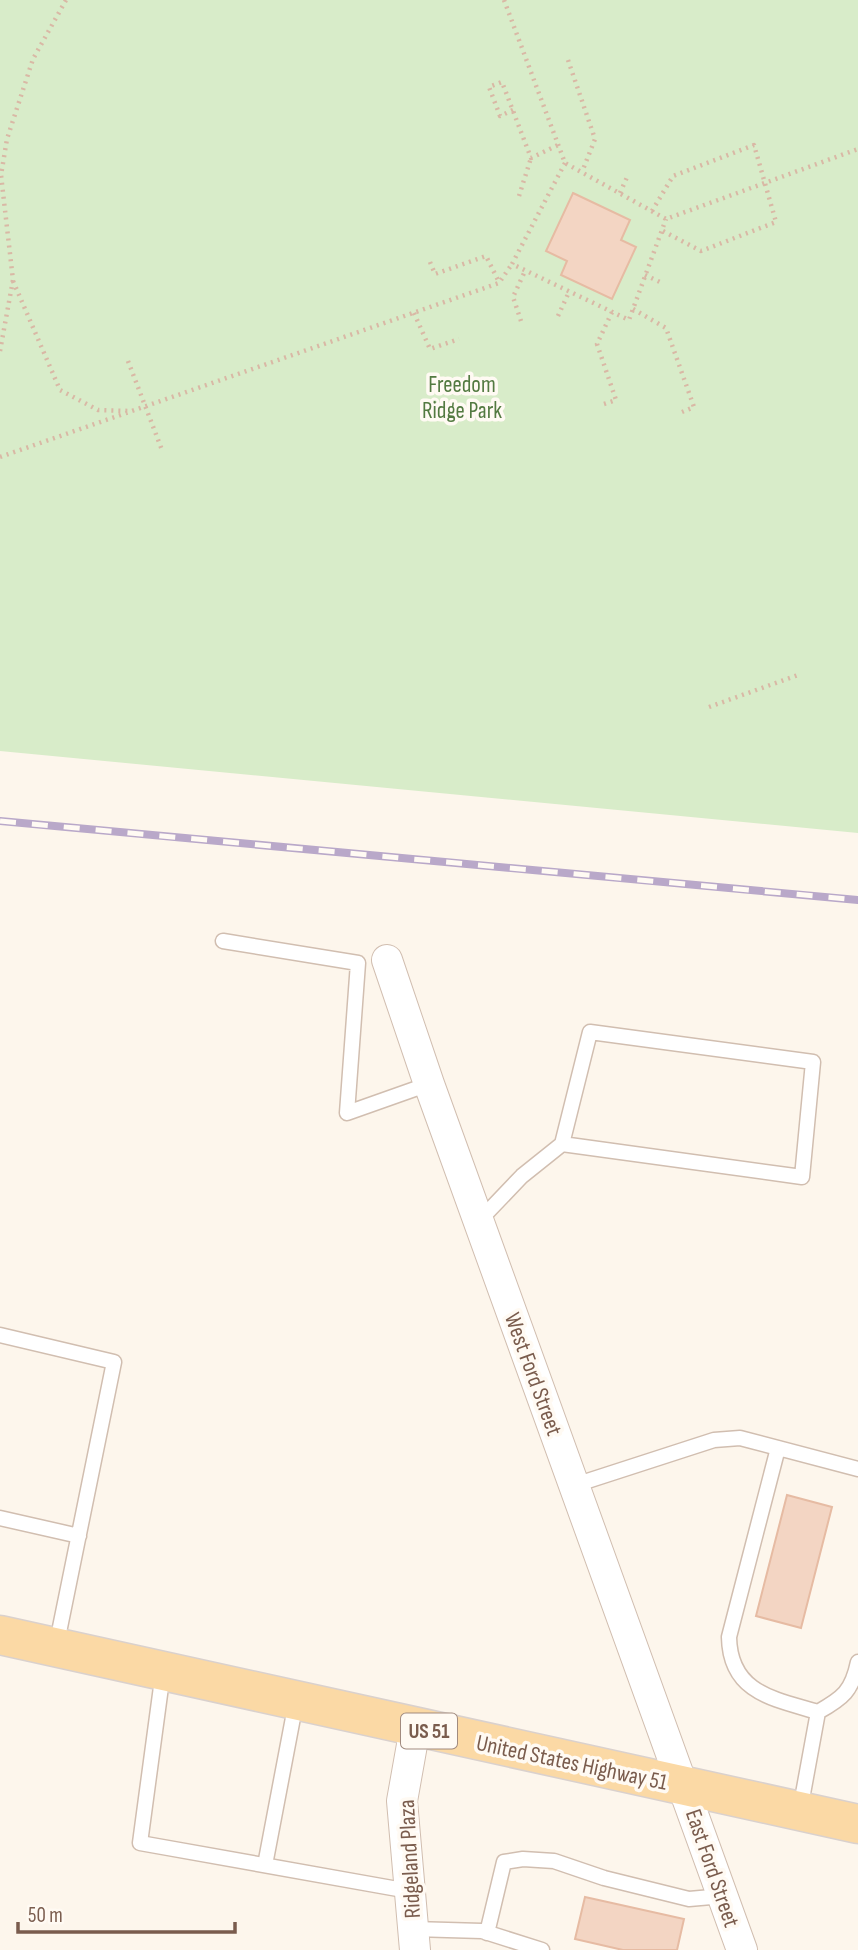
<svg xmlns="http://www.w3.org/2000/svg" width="858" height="1950" font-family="'Sofia Sans Condensed',sans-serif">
	<rect width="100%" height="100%" fill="#fdf6ec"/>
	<!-- green -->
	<path fill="#d8ecc9" d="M0,0h858v833l-858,-82z"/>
	<!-- building -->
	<path fill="#f3d5c3" stroke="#e6bba3" stroke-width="2" d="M573,193l57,27 -9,20 15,7 -24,52 -51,-24 6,-14 -21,-10z
		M787,1495l45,12 -31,121 -45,-12z
		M585,1897l99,22 -7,31h-54l-48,-11z"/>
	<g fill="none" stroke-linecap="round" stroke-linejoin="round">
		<!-- service casing -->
		<g stroke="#d1beb0" stroke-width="17">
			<path id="service" d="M223,941l135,22 -11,150 82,-29
				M479,1221l43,-45 40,-32 28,-112 223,30 -11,115 -240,-33
				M0,1335l114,27 -58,285
				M778,1448l-49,189c1,56 45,62 89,75 25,-14 34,-21 40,-50
				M575,1485l139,-45 26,-2 118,31
				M0,1518l79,18
				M163,1672l-23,171 269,48
				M800,1810l18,-98
				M265,1865l31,-163
				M413,1929l69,2 60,19
				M487,1933l17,-71 19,-3 31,2 50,17 85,21 34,-3"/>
		</g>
		<!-- minor casing -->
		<g stroke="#d1beb0" stroke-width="32">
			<path id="minor" d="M387,960l42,124 313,866
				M415,1950l-13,-149 13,-73"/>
		</g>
		<!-- primary casing -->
		<g stroke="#dad1cd" stroke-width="41">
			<path id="primary" d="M0,1635l858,189"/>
		</g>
		<!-- path -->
		<path stroke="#d9b8a5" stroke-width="4.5" stroke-dasharray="2 5" stroke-linecap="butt" d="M504,0l61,163 101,56 192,-70
			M568,60l27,79 -13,33
			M513,110l-13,6 -11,-29 13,-5 29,76 27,-13
			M565,163l-53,101 117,56 37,-101
			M620,193l8,-18
			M519,196l12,-38
			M652,211l21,-35 81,-31 22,77 -75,29 -40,-21
			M430,262l5,12 51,-18 13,26
			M645,275l17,8
			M13,281l47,109 38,20 32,1
			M633,309l33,19 28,79 -12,5
			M414,313l16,36 29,-10
			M558,316l11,-24
			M521,321l-8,-24 12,-26
			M0,351l13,-71 -12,-105 6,-36 26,-80 33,-59
			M128,361l34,89
			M604,404l12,-4 -19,-56 15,-32
			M0,457l499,-174 13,-19
			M709,707l89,-32"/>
		<!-- service -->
		<use href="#service" stroke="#fff" stroke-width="14"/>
		<!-- minor -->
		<use href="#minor" stroke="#fff" stroke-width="30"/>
		<!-- primary -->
		<use href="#primary" stroke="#fbd9a5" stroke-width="38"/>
		<!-- rail casing -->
		<g stroke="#b9a8c9" stroke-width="8">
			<path id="rail" d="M0,821l858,79"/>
		</g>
		<!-- rail -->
		<use href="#rail" stroke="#fffaf3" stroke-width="5" stroke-dasharray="16" stroke-linecap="butt"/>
	</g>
	<g text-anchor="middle" stroke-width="7" stroke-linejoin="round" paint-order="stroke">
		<!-- shield labels -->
		<rect fill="#fffaf3" stroke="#a28b7f" stroke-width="2" x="401" y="1713.5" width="56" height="35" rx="5"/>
		<g font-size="21" font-weight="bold" fill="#7a5c4d">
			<text x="429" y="1738">US 51</text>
		</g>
		<!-- park labels -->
		<g font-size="23" fill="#537a41" stroke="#fffaf3">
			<text x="462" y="392">Freedom<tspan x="462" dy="26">Ridge Park</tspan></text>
		</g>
		<!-- street labels -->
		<g font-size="23" fill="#7a5c4d" stroke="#fffaf3">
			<text transform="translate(534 1374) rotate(70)" y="8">West Ford Street</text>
			<text transform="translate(572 1762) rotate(12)" y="8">United States Highway 51</text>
			<text transform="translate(409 1859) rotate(-93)" y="8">Ridgeland Plaza</text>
			<text transform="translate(713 1868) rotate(71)" y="8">East Ford Street</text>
		</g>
	</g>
	<!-- scale -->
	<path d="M18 1922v10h217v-10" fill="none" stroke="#7a5c4d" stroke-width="3.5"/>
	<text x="28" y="1922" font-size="21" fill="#7a5c4d" stroke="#fffaf3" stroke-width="5" paint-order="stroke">50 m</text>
</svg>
